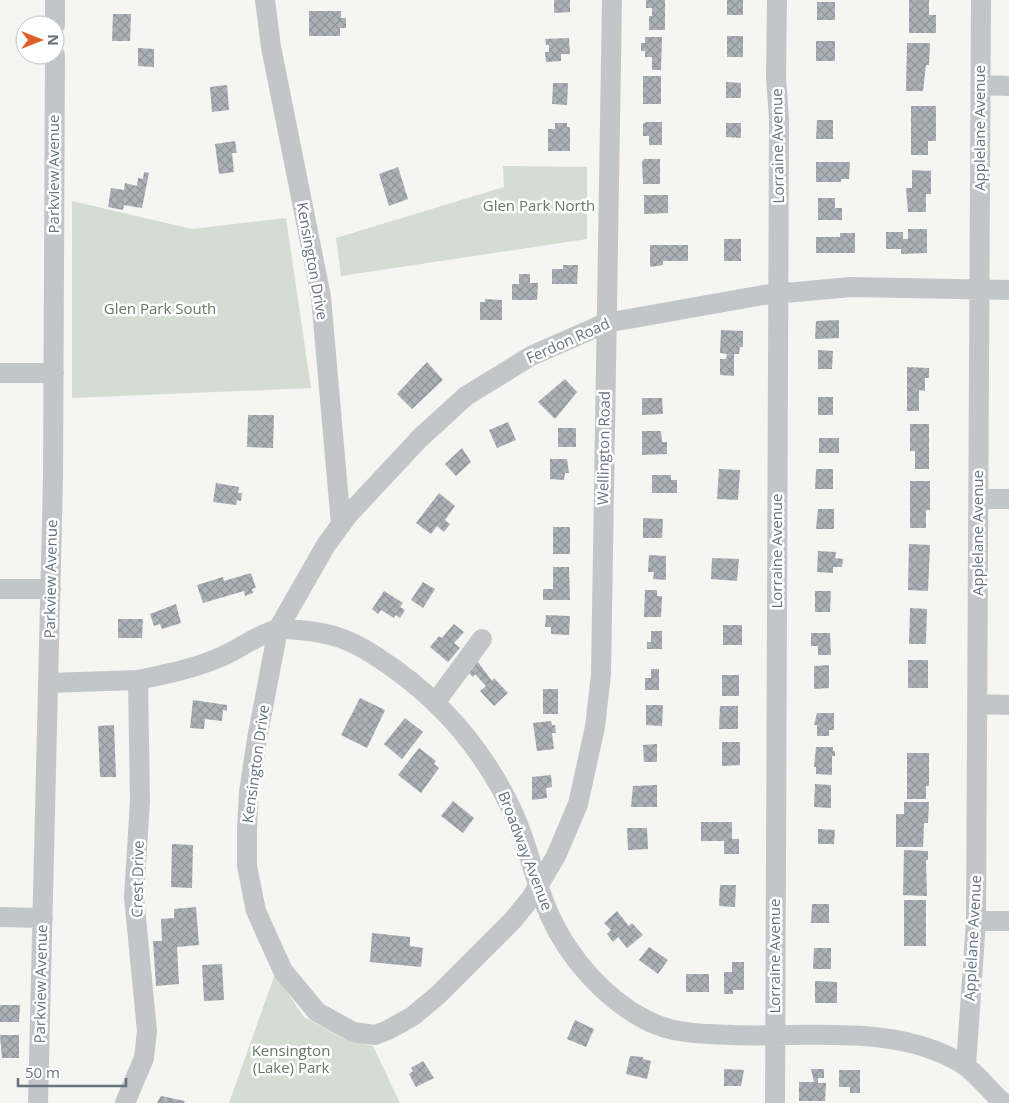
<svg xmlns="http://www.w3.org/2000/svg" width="1009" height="1103" font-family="'Open Sans',sans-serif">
	<defs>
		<pattern id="building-cross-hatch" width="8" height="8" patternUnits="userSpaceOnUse" patternTransform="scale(1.25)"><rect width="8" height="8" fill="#abb1b7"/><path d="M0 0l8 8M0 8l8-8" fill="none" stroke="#8f949a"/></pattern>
	</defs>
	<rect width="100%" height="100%" fill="#f5f5f1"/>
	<!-- park -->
	<path fill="#d5dcd2" d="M503,166l84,1v72l-246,37 -5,-38 168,-51z
		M72,201l120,28 94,-11 25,170 -239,10z
		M275,974l29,43 40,22 29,7 27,57h-171z"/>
	<!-- building -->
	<path fill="url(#building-cross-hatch)" d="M554,0h16v12l-16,1z
		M646,0h19v30h-16v-14h3v-8h-6z
		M727,0h16v15h-16z
		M909,0h20v15h7v18h-27z
		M817,2h18v18h-18z
		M309,11h32v7h5v10h-6v8h-31z
		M113,14h18l-1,27h-18z
		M727,36h16v21h-16z
		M645,37h17l-1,33h-9v-13h-7v-6h-4v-8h4z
		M569,38l1,16h-9v7l-15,1 -1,-10h4v-7h-3l-1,-6z
		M816,41h19v20h-19z
		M907,43h23l-1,22h-3l-3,26h-17z
		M138,48l16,1v18l-16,-1z
		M643,76h18v28h-18z
		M726,82l15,1v15h-15z
		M553,83h15l-1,22 -15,-1z
		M227,85l2,25 -17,2 -2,-25z
		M911,106h25v35h-8v14h-17z
		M817,120h16v19h-17z
		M646,122h16v23h-13v-9h-6v-12z
		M555,123h12v4h3v24h-22v-22h7z
		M726,123h15v15l-15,-1z
		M235,141l2,12h-5l2,19 -15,2 -4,-30z
		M644,159h16v25h-17l-1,-22z
		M816,162h34l-1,17h-8v3h-25z
		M398,167l10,32 -19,7 -10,-32z
		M912,170l19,1v23h-5v18h-18l-2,-24h6z
		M144,172l5,1 -7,35 -18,-3 -1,5 -15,-3 3,-19 13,2 1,-7 12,3 1,-8 5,1z
		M644,195h24v18l-24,1z
		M818,198h17v10h7v12h-24z
		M908,229h19v24l-26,1v-5h-15v-17h17v7h5z
		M840,233h15v20h-39v-16h24z
		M724,239h17v22h-17z
		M650,245h38v16h-25v4l-13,2z
		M563,265h15l-1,19h-25v-15h11z
		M519,274h11v9h8l-1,17h-25v-16h7z
		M485,299l17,1v20h-22v-18h5z
		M839,320v18l-24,1 1,-18z
		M721,330l22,1v16h-3l-1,7h-5v22l-14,-1v-16h6l1,-5 -7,-1z
		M818,350l15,1 -1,18h-14z
		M427,362l16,18 -31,29 -15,-15z
		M907,367l22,1v10h-4v13l-6,-1v21h-12z
		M565,379l12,13 -22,27 -17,-17z
		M818,397h15v18h-15z
		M642,398h20l1,16 -21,1z
		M248,415h26l-1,33 -26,-1z
		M508,422l8,18 -19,8 -8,-18z
		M910,424h19v45h-14v-18h-5z
		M558,428h18v19h-18z
		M642,431h19l1,11h5v12l-25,1z
		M819,438h20v15h-20z
		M462,448l9,14 -15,14 -11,-12z
		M550,459h17l2,14h-4l-1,7 -14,-1z
		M719,469l21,1 -2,30 -21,-1z
		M816,469h17v20h-18z
		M652,475h19v5h6v13h-25z
		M910,481h20v29h-4v18h-16z
		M216,483l23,4 -1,6h4l-1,8 -4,-1 -1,5 -23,-3z
		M439,493l16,13 -10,14 5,4 -6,8 -7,-6 -6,8 -15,-11z
		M818,509h16v20h-18z
		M643,518l20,1 -1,19h-19z
		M553,527h17v27h-17z
		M909,544l21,1 -2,46 -20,-1z
		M818,551l18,1 -1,6 8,1 -1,8h-9v6l-16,-1z
		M649,555l17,1v24l-13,-1 1,-7h-6z
		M712,558l27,1 -2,22 -26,-2z
		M553,567h16l1,33h-27v-11h10z
		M251,573l5,15 -4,1 1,4 -8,3 -1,-5 -41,12 -6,-18 26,-8 1,4z
		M423,582l12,7 -12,19 -12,-8z
		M645,590h12v6h5l-1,21h-17z
		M384,591l19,12 -3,4 5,3 -5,8 -5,-3 -1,3 -13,-8 -3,4 -6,-5z
		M815,591h16l-1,21h-15z
		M176,604l5,19 -19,6 -2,-5 -6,2 -4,-12z
		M910,608l17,1 -1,35h-17z
		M546,615l24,1 -1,19 -18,-1v-7h-6z
		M118,619h25l-1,19h-24z
		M454,624l10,8 -10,11 6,5 -12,14 -18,-15 9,-11 3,2z
		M723,625h19v20h-19z
		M651,631h11v18h-15v-7h4z
		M811,633h19l1,22h-13v-9h-7z
		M908,660h20v28h-20z
		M478,662l14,19 2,-3 14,15 -14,13 -14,-15 6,-5 -11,-12 -2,3 -6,-6z
		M829,665v23l-15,1v-23z
		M651,669h8v21h-14v-12h6z
		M722,675h17v21h-17z
		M543,689h15v25h-15z
		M360,698l25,12 -18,38 -26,-13z
		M193,700l34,5v6l-4,-1 -1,11 -17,-2 -1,10 -14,-1z
		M646,705h17l-1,21 -16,-1z
		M720,706h18v23h-19z
		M817,713h17v17h-5v6h-12v-11h-3z
		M405,718l18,14 -21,27 -18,-15z
		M551,721l1,4h3l1,8h-4l2,16 -17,2 -4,-28z
		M114,725l2,52h-16l-2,-51z
		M722,742h18v23l-18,1z
		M657,744v18h-13l-1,-17z
		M816,747h17v4h2v5h-3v19l-16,-1v-7h-2z
		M419,748l17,13 -2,3 5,4 -18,25 -23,-18z
		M907,753h22v33h-3v13h-19z
		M551,775l1,12 -6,1 1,10 -15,2v-23z
		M815,784l16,1v23l-17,-1z
		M657,785v22h-26l2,-21z
		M453,801l21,17 -11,15 -22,-17z
		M904,802h25l-1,21h-4l-1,24h-27v-33h8z
		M701,822h31v17h7v15h-15v-13h-23z
		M627,828h20l1,21 -20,1z
		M818,829l17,1 -1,14h-16z
		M172,844l21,1 -1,43 -21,-1z
		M904,850l24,1v9h-2l1,36 -24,-1z
		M720,885h16l-1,22 -16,-1z
		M904,900h22v46h-22z
		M812,904h17v19h-18z
		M196,907l3,38 -22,2 2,37 -23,2 -3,-45h9l-1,-22 13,-1v-9z
		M617,911l12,15 3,-3 11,12 -16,13 -9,-11 -5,5 -6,-8 4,-4 -7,-7z
		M372,933l38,4v9l13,2 -2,19 -51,-5z
		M649,947l19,13 -10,14 -19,-14z
		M814,948h17v21h-18z
		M732,962h12v28h-11v4h-9v-22h8z
		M222,964l2,36 -20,1 -2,-36z
		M686,974h23v18h-23z
		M815,981l22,1v21h-22z
		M0,1005h20l-1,17h-19z
		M575,1020l19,9 -8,18 -19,-8z
		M0,1035h19v23h-17z
		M630,1056l13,1v2l8,2 -4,18 -21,-5z
		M423,1061l11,17 -18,9 -7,-13 4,-3 -2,-3z
		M724,1069l20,1 -3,16h-17z
		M811,1069h13v9h-6v5h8l-1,18h-26v-19h15z
		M839,1070h21v23h-10v-6h-11z
		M161,1096l24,5 -1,2h-27z"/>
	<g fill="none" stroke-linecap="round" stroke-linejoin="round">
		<!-- minor -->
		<path stroke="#c3c6c9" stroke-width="20" d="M265,0l6,47 50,250 20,228
			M612,0l-11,674 -6,53 -17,77 -22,52 -25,42 -18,22 -75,75 -25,21 -25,14 -13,5 -22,-3 -36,-20 -34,-41 -27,-60 -9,-45v-37l2,-37 8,-53 21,-110 48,-84 22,-30 72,-77 46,-42 65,-40 75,-33 157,-28 88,-8 158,3
			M55,25v-25
			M981,85l28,1
			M0,373h54
			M979,499h30
			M0,589h51
			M49,683l89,-3c28,-6 59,-12 85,-24 16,-7 38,-23 55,-27 6,-1 15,1 22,1 31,3 50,9 77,27 56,36 101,85 131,145 19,36 25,77 42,114 19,42 55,83 96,104 26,14 57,14 86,15 75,3 166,-12 232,30 15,10 26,27 40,38
			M435,703l47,-64
			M977,704l32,1
			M0,917l43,1
			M976,921h33
			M966,1066l10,-145 5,-921
			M38,1103l15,-625 2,-423
			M125,1103l19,-45 3,-27 -13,-134 6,-96 -2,-121
			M775,1103l4,-984 -3,-42 1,-77"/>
	</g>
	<g text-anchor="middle" stroke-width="5" stroke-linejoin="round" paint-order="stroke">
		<!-- street labels -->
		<g font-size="15" fill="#657381" stroke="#fff">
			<text transform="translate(980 128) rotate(-90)" y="5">Applelane Avenue</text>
			<text transform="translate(778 146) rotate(-91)" y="5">Lorraine Avenue</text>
			<text transform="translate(54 174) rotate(-90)" y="5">Parkview Avenue</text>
			<text transform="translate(312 261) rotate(80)" y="5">Kensington Drive</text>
			<text transform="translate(568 341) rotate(-24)" y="5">Ferdon Road</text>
			<text transform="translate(604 448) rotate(-89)" y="5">Wellington Road</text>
			<text transform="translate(978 533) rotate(-90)" y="5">Applelane Avenue</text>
			<text transform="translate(777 551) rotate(-90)" y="5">Lorraine Avenue</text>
			<text transform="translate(51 579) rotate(-89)" y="5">Parkview Avenue</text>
			<text transform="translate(256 764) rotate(-82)" y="5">Kensington Drive</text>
			<text transform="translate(525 851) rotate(69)" y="5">Broadway Avenue</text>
			<text transform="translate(138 879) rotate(-89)" y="5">Crest Drive</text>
			<text transform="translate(973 938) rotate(-87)" y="5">Applelane Avenue</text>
			<text transform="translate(775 956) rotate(-90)" y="5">Lorraine Avenue</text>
			<text transform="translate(41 984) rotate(-89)" y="5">Parkview Avenue</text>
		</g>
		<!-- park labels -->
		<g font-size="15" fill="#667963" stroke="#fff">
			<text x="539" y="211">Glen Park North</text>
			<text x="160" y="314">Glen Park South</text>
			<text x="291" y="1056">Kensington<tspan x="291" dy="17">(Lake) Park</tspan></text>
		</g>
	</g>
	<!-- north arrow -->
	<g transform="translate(40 40) rotate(90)"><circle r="24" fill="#ffffff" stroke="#c1c7cd"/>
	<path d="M0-4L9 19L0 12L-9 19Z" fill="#dc5f2a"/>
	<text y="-8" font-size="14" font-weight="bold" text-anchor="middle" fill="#657381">N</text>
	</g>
	<!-- scale -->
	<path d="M18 1078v8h108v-8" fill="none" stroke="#657381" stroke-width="2.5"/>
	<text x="25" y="1078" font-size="15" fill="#657381" stroke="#ffffff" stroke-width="4" paint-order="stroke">50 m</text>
</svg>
